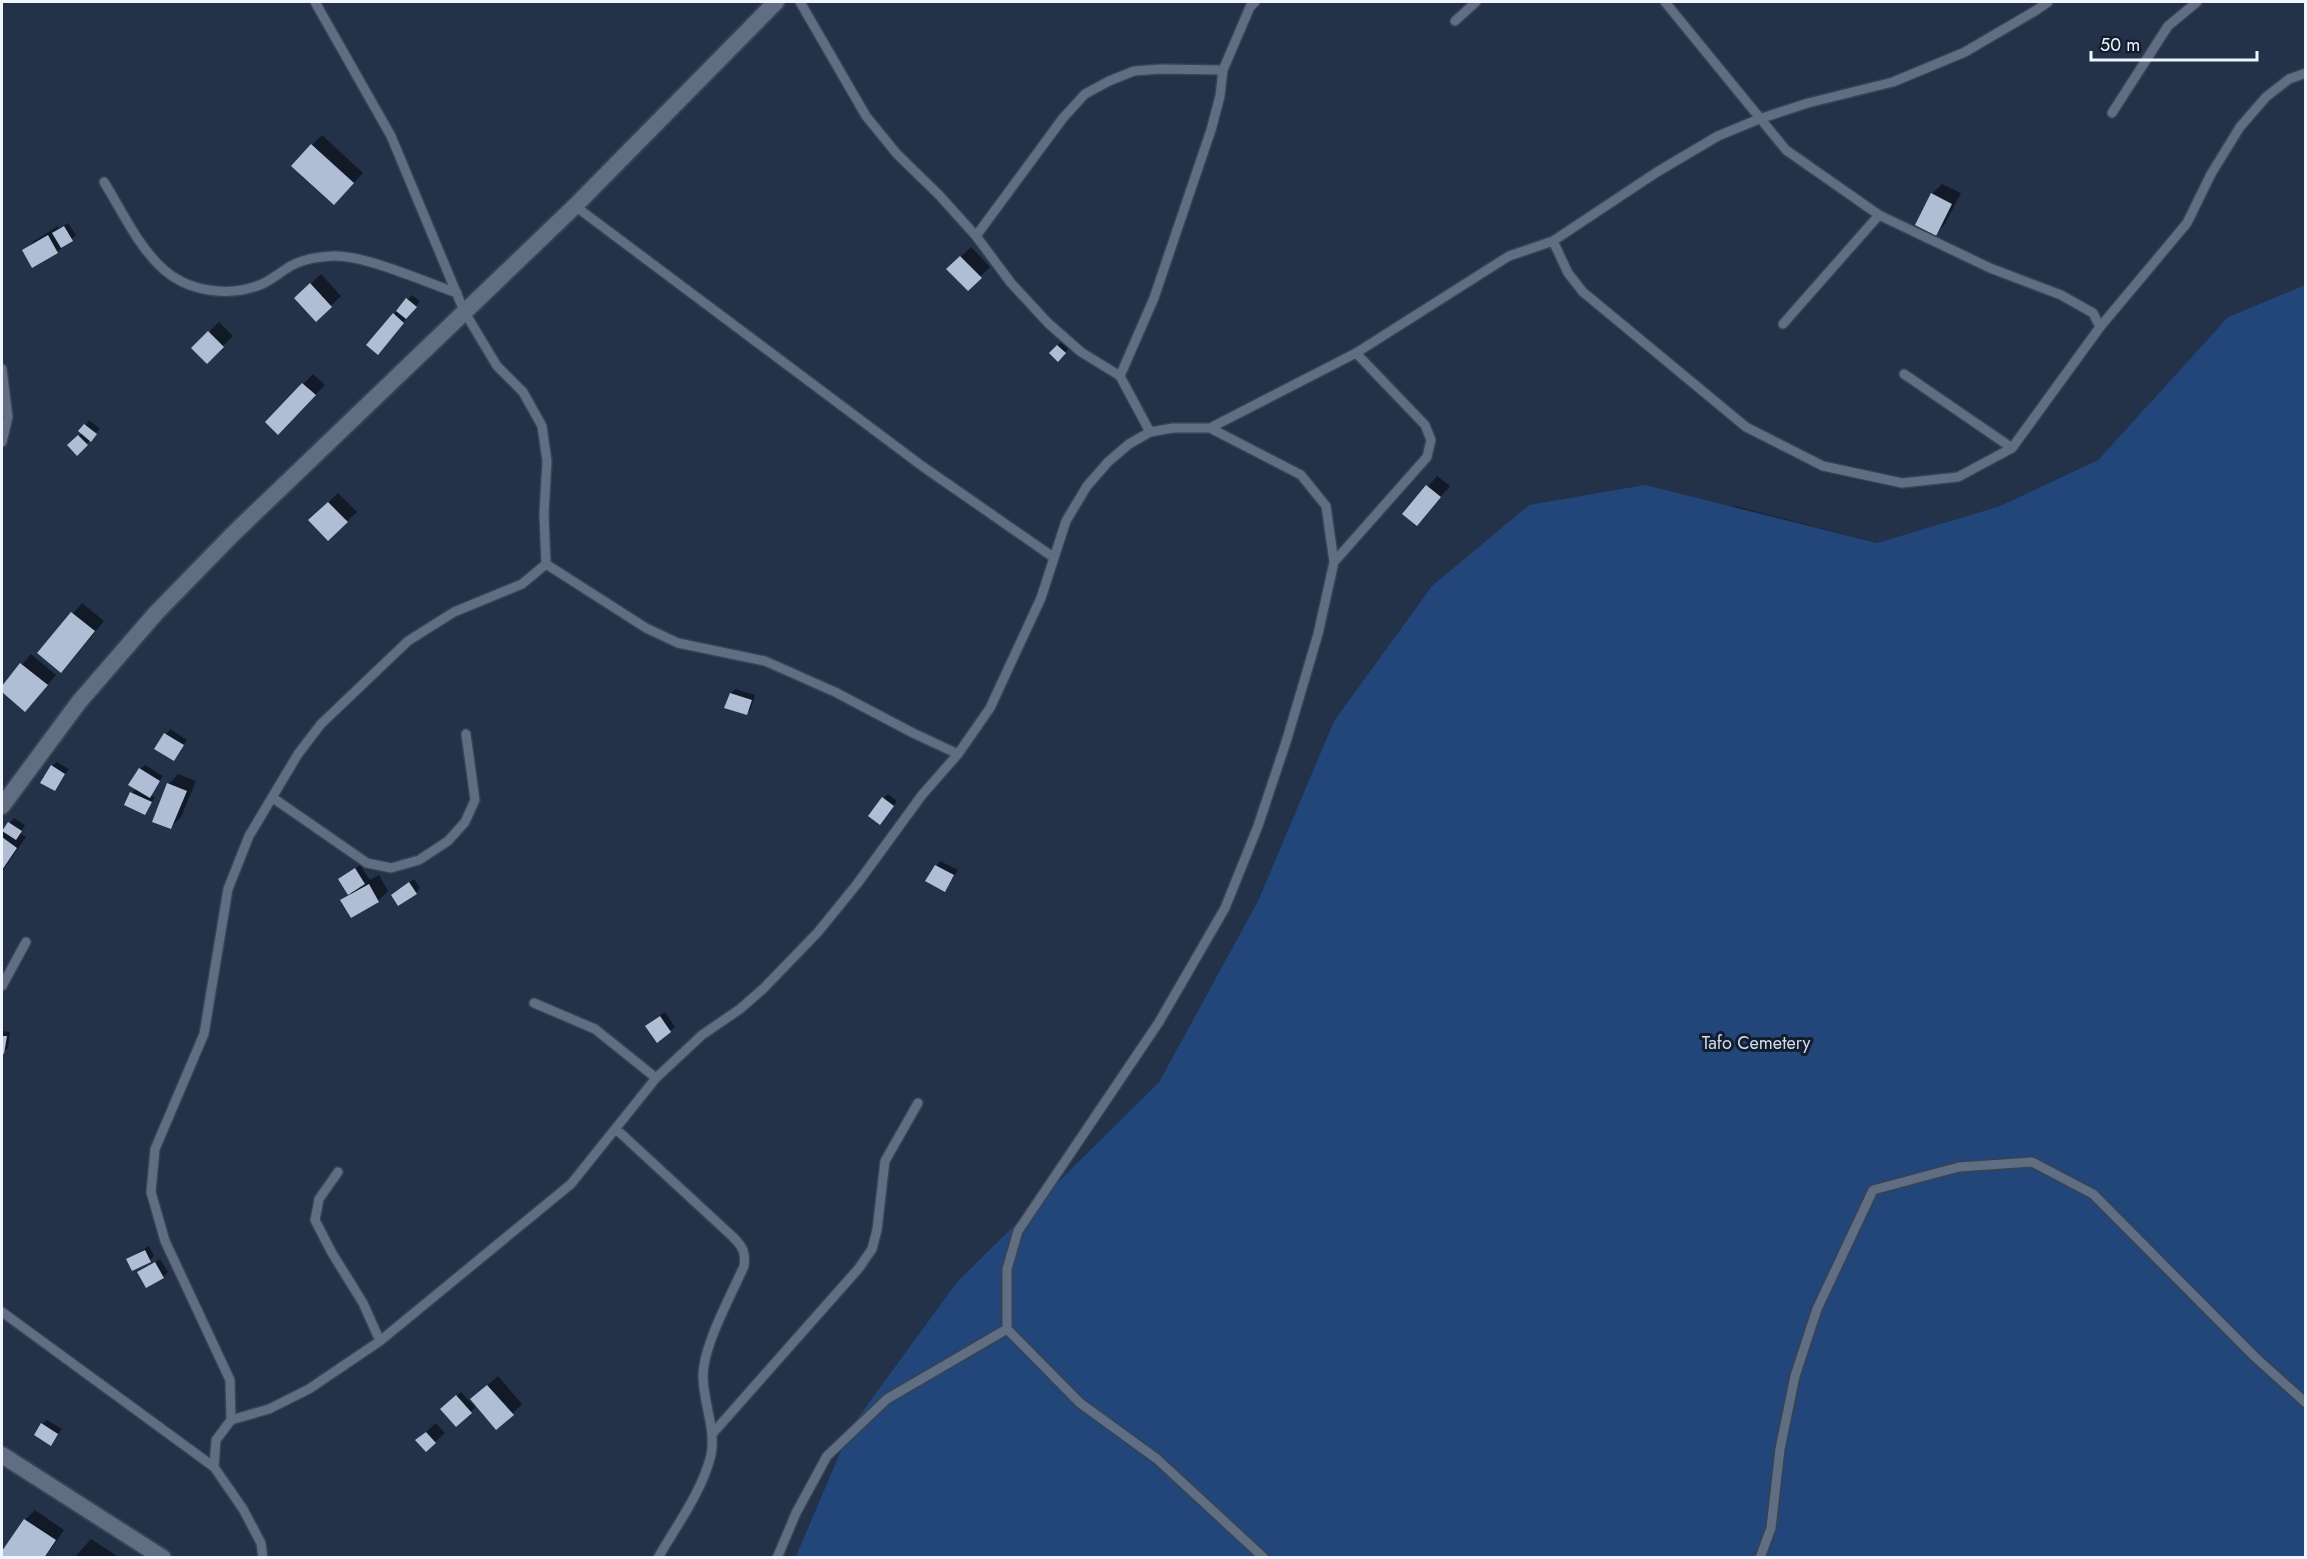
<svg xmlns="http://www.w3.org/2000/svg" width="2307" height="1559" font-family="Jost,sans-serif">
	<rect width="100%" height="100%" fill="#1b2739"/>
	<!-- built -->
	<path fill="#233249" d="M2,2h2303v283l-77,32 -130,143 -98,46 -123,37 -144,-38 -399,216 -76,180 -99,181 -202,200 -106,145 -56,130 -793,1z"/>
	<!-- green -->
	<path fill="#22457a" d="M2305,285v1272l-1510,1 56,-131 106,-145 202,-200 99,-181 76,-180 98,-135 97,-81 116,-20 232,58 123,-37 98,-46 130,-143z"/>
	<!-- shadow -->
	<path fill="#0007" d="M322,135l41,38 -19,20 -32,-48z
		M1942,184l19,9 -16,31 -10,10 -3,-40z
		M68,223l8,12 -19,17 -24,14 -9,-15 10,-10 24,-15 1,2z
		M971,247l19,20 -22,22 -20,-20z
		M321,274l20,22 -25,24 -10,-32z
		M412,295l8,6 -33,42 7,-29z
		M219,322l14,14 -26,26 -14,-14z
		M1062,341l7,7 -11,12 -7,-7z
		M313,374l12,11 -37,38 -21,-1z
		M89,420l11,9 -23,25 -8,-9 13,-12z
		M1437,476l13,10 -33,38 -13,-10z
		M338,493l19,19 -29,27 -18,-19z
		M82,603l22,18 -33,40 -32,-8z
		M31,654l25,21 -31,35 -23,-20v-2z
		M735,689l20,6 -4,14 -5,5 -15,-21z
		M170,729l17,11 -14,19 -17,-11z
		M57,762l12,7 -14,20 -3,-23z
		M145,765l18,11 -12,19 4,2 -10,16 -19,-9 10,-16 4,-19z
		M178,774l18,7 -15,36 -10,10 -2,-43z
		M888,794l9,7 -13,18v-21z
		M14,818l11,7 -5,8 6,4 -24,35v-39z
		M940,861l18,9 -13,20 -18,-10z
		M360,865l10,15 9,-5 9,16 -10,10 -26,15 -10,-15 7,-7 -9,-15z
		M414,879l6,9 -4,5 -23,2z
		M665,1012l10,15 -5,4 -19,-9z
		M2,1031l8,1 -2,16 -5,4h-1z
		M149,1246l5,10 -4,4 -22,-1z
		M160,1259l8,13 -5,5 -24,-5z
		M498,1376l24,28 -10,10 -30,-24z
		M461,1392l14,15 -4,5 -25,-7z
		M47,1420l15,9 -12,15 -8,-20z
		M436,1423l9,10 -10,9 -18,-2z
		M35,1510l29,20 -19,28h-43v-4l23,-34z
		M91,1539l29,19h-46z"/>
	<!-- building -->
	<path fill="#afbed5" d="M311,144l43,39 -20,22 -43,-39z
		M1931,193l21,11 -16,32 -21,-11z
		M64,226l9,15 -12,7 -9,-15z
		M48,235l10,18 -26,15 -10,-18z
		M960,256l22,22 -14,13 -22,-22z
		M310,283l22,24 -16,15 -22,-24z
		M406,298l11,9 -11,12 -10,-8z
		M393,313l11,10 -26,32 -12,-10z
		M208,331l16,16 -17,17 -16,-16z
		M1057,345l9,8 -8,9 -9,-9z
		M302,383l14,12 -38,40 -13,-13z
		M84,424l13,10 -6,8 -13,-11z
		M78,435l10,10 -11,11 -10,-11z
		M1426,485l15,12 -24,29 -15,-12z
		M328,502l20,20 -20,19 -20,-21z
		M71,612l24,19 -34,42 -24,-20z
		M20,663l28,22 -23,27 -23,-20v-6z
		M730,693l22,7 -5,15 -23,-7z
		M164,733l20,12 -10,16 -20,-12z
		M51,765l14,9 -10,17 -15,-8z
		M139,768l21,13 -10,17 -22,-13z
		M167,783l20,8 -16,38 -19,-7z
		M130,792l22,10 -7,13 -21,-10z
		M882,797l12,9 -14,19 -12,-9z
		M8,822l14,9 -6,9 -14,-9z
		M2,837l15,11 -15,22z
		M935,865l19,10 -9,17 -20,-11z
		M355,868l10,16 -17,11 -10,-16z
		M409,882l8,12 -19,12 -7,-11z
		M369,884l10,18 -28,16 -11,-18z
		M660,1016l11,16 -14,11 -12,-17z
		M2,1036h5l-3,18 -2,-1z
		M145,1250l6,12 -19,9 -6,-12z
		M155,1262l9,16 -18,10 -9,-16z
		M487,1385l27,30 -18,15 -26,-31z
		M456,1395l16,18 -16,14 -16,-18z
		M41,1423l17,11 -7,12 -17,-11z
		M426,1432l10,11 -10,9 -11,-12z
		M24,1519l32,21 -12,18h-42v-7z"/>
	<g fill="none" stroke-linecap="round" stroke-linejoin="round">
		<!-- service casing -->
		<g stroke="#394250" stroke-width="12">
			<path id="service" d="M315,2l76,134 73,175 33,55 26,26 19,34 5,35 -3,53 2,50
				M800,2l66,114 31,38 42,41 37,41 35,47 37,40 33,29 39,24 30,56
				M1665,2l121,148 93,65 111,53 71,27 32,18 7,14
				M1455,21l21,-19
				M2112,113l56,-87 29,-24
				M104,182c17,27 32,61 56,84 26,26 69,32 102,18 9,-4 16,-10 24,-15 14,-10 31,-12 48,-13 31,-1 91,26 123,37
				M575,206l347,260 131,91
				M976,236l87,-118 22,-24 24,-13 25,-10 27,-2 62,1
				M1553,241l15,32 15,19 163,135 77,39 79,17 56,-6 54,-29 88,-121 87,-104 24,-49 29,-47 26,-30 23,-18 17,-6
				M1783,324l96,-109
				M2,369l6,48 -6,25
				M1904,374l108,74
				M1120,376l34,-78 57,-168 9,-34 3,-26 27,-63 5,-5
				M1210,428l91,47 25,31 8,56 -16,72 -31,105 -29,87 -33,82 -66,114 -141,209 -11,38v60l73,74 77,56 107,99
				M1334,562l93,-105 4,-17 -6,-15 -69,-72
				M546,564l100,64 32,15 87,18 70,31 78,41 45,21
				M273,798l94,65 24,5 28,-8 29,-19 17,-19 10,-22 -9,-66
				M2,986l24,-44
				M534,1003l61,26 61,49
				M616,1129l117,108c10,10 13,16 11,29 -13,30 -42,81 -41,112 1,27 13,51 8,77 -9,37 -35,71 -53,103
				M338,1172l-19,27 -4,21 17,33 31,50 17,38
				M2,1312l212,155
				M231,1420l-1,-40 -65,-139 -14,-49 4,-43 49,-115 24,-145 21,-53 49,-82 23,-30 87,-83 46,-29 68,-28 24,-20
				M713,1433l146,-165 13,-19 5,-19 8,-69 33,-58
				M263,1558l-2,-15 -18,-34 -29,-42 2,-27 15,-20 38,-11 40,-20 71,-48 191,-157 85,-106 46,-43 38,-26 24,-21 54,-56 39,-48 65,-89 36,-41 32,-46 51,-110 25,-77 21,-35 21,-24 21,-18 21,-12 23,-4h37l146,-75 153,-97 44,-15 104,-69 61,-36 41,-17 49,-16 85,-21 72,-30 70,-41 13,-9
				M777,1558l19,-45 31,-57 60,-57 120,-70
				M1760,1558l11,-30 9,-79 15,-73 22,-67 56,-119 86,-23 73,-5 61,32 162,163 51,46"/>
		</g>
		<!-- minor casing -->
		<g stroke="#394250" stroke-width="20">
			<path id="minor" d="M2,806l77,-104 77,-89 79,-81 340,-326 201,-204
				M2,1455l161,103"/>
		</g>
		<!-- service -->
		<use href="#service" stroke="#606e83" stroke-width="9"/>
		<!-- minor -->
		<use href="#minor" stroke="#606e83" stroke-width="16"/>
	</g>
	<g text-anchor="middle" stroke-width="6" stroke-linejoin="round" paint-order="stroke">
		<!-- park labels -->
		<g font-size="18" fill="#d0dcee" stroke="#121d2e">
			<text x="1756" y="1049">Tafo Cemetery</text>
		</g>
	</g>
	<!-- border -->
	<rect width="2307" height="1559" fill="none" stroke="#eff5ff" stroke-width="6"/>
	<!-- scale -->
	<path d="M2091 51v9h166v-9" fill="none" stroke="#eff5ff" stroke-width="3"/>
	<text x="2100" y="51" font-size="18" fill="#eff5ff" stroke="#121d2e" stroke-width="4.5" paint-order="stroke">50 m</text>
</svg>
